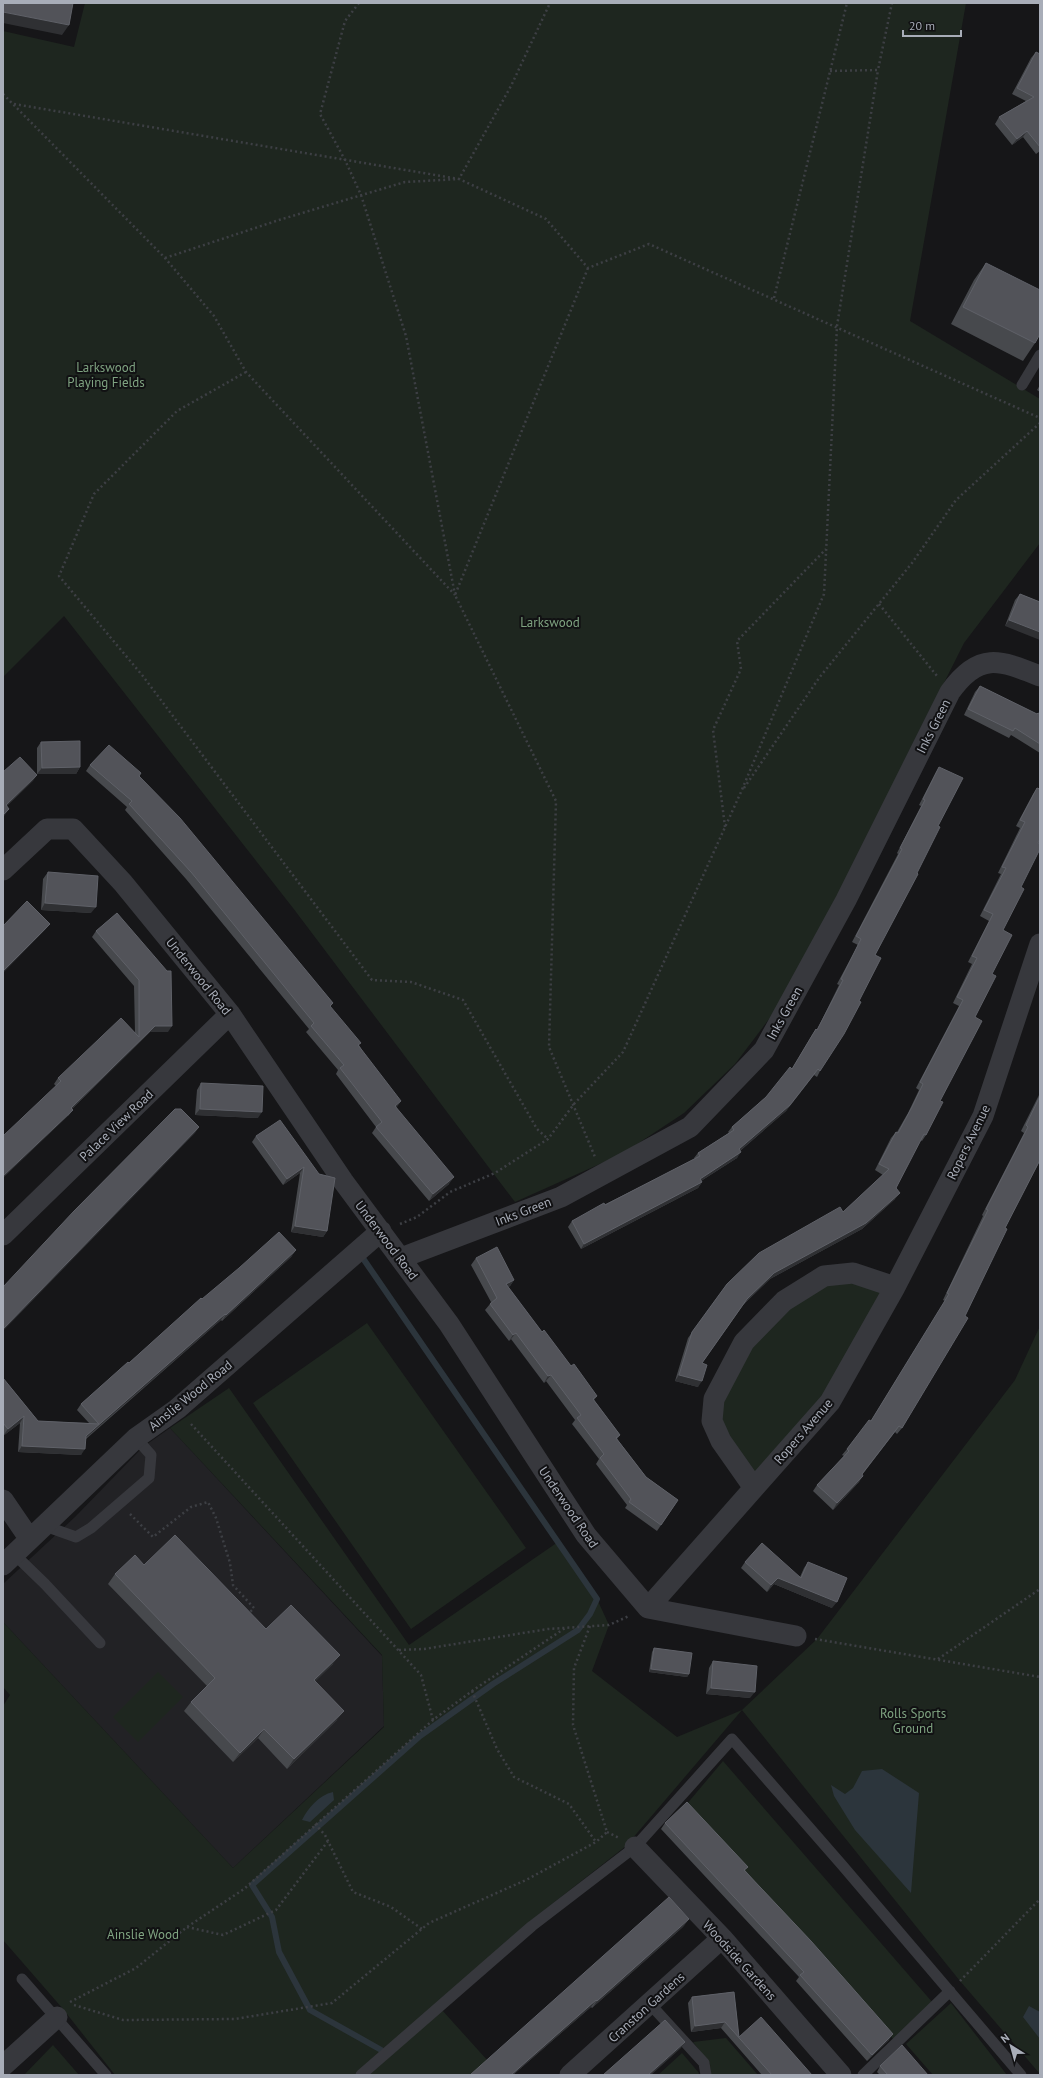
<svg xmlns="http://www.w3.org/2000/svg" width="1043" height="2078" font-family="'PT Sans',sans-serif">
	<rect width="100%" height="100%" fill="#161618"/>
	<!-- built -->
	<path fill="#222225" d="M170,1428l212,228 2,70 -151,142 -230,-246v-38l72,-67 68,-70z"/>
	<!-- green -->
	<path fill="#1e261f" d="M85,3h881l-56,318 130,78v144l-76,100 -176,351 -53,70 -51,49 -62,41 -107,48 -222,-294 -229,-292 -61,61v-646l71,16z
		M824,1276l71,11 -65,115 -76,86 -33,-47 -7,-42 30,-57z
		M367,1323l159,225 -115,81 -158,-226z
		M1040,1326v748l-80,-93 -218,-271 -116,136 -97,76 -173,153h-241l-52,-66 -60,-69v-234l7,-11 -7,-8v-65l230,246 151,-141 -2,-72 -212,-227 59,-40 180,257 149,-103 39,57 12,26 -17,46 85,66 65,-27 75,-71 198,-259z
		M158,1672l25,25 -45,45 -25,-25z
		M723,1761l210,242 -39,37 -208,-235z
		M951,2003l56,72h-74l-27,-31z
		M442,2010l46,51 -16,14h-103z
		M726,2038l32,37h-47l-1,-11 -17,-22z
		M53,2045l26,30h-55z
		M682,2053l17,20 -1,2h-40z"/>
	<!-- water -->
	<path fill="#2c353c" d="M882,1769l37,24 -8,100 -56,-63 -21,-34 -3,-11 14,9 8,-6 9,-17z
		M333,1792l1,8 -24,22 -8,-2c6,-12 17,-25 31,-28z
		M1029,2006l11,6v27l-17,-22z"/>
	<g fill="none" stroke-linecap="round" stroke-linejoin="round">
		<!-- stream -->
		<path stroke="#2c353c" stroke-width="6" d="M360,1254l237,345 -7,15 -12,16 -85,54 -73,52 -168,149 20,32 7,35 31,58 73,41"/>
		<!-- path -->
		<path stroke="#3d3f44" stroke-width="2.5" stroke-dasharray="2 3" stroke-linecap="butt" d="M359,3l-14,18 -25,93 25,46 16,35 45,141 49,259
			M830,71l48,-1 14,-67
			M3,94l162,164 49,58 32,56 209,223
			M14,104l445,75 52,-93 39,-83
			M165,258l114,-38 126,-38 54,-3 87,40 42,49 61,-24 391,174
			M588,268l-133,327 101,206 -7,246 46,110
			M774,298l73,-295
			M246,372l-69,39 -83,83 -35,82 83,99 230,305 39,2 52,18 74,129 11,10
			M879,604l58,72
			M744,788l75,-110 93,-115 44,-63 84,-77
			M725,827l-12,-97 28,-61 -4,-28 89,-92
			M400,1224l17,-7 33,-25 45,-19 53,-34 26,-35 49,-52 118,-260 83,-198 13,-268 41,-256
			M191,1424l230,251 12,45
			M130,1514l23,23 38,-30 17,-5 8,16 14,45 3,22 21,23 -7,7
			M815,1639l225,38
			M399,1650l25,-1 124,-20 61,-4 20,-9
			M938,1659l102,-70
			M472,1691l25,58 17,28 55,27 27,38
			M315,1824l10,11 28,57 38,15 31,22
			M607,1832l12,6
			M187,1927l36,8 53,-25 52,-69
			M960,1981l80,-82
			M70,2002l66,-34 51,-41 57,-38 189,-169 39,-29 93,-63
			M74,2005l49,15 112,-1 97,-16 97,-80 97,-43 70,-38 11,-10 -34,-107 1,-57 16,-42"/>
		<!-- lane -->
		<path stroke="#37383d" stroke-width="11" d="M1022,385l18,-30
			M45,1526l31,11 15,-9 58,-50 2,-23 -15,-17
			M14,1554l31,30 55,59
			M22,1979l84,96
			M650,2004l54,59 2,12
			M361,2075l171,-149 103,-79 97,-108 110,126 179,210
			M863,2075l87,-84"/>
		<!-- street -->
		<path stroke="#37383d" stroke-width="21" d="M3,870l44,-41h26l50,54 107,131 113,167 106,143 137,211 62,73 148,28
			M3,1235l227,-221
			M401,1258l160,-61 129,-70 74,-77 82,-150 104,-208c29,-41 50,-32 90,-16
			M754,1488l-33,-47 -9,-20 2,-22 30,-57 40,-41 40,-25 29,-3 42,14
			M3,1500l26,38
			M3,1565l133,-127 41,-29 204,-178
			M648,1608l182,-206 65,-115 88,-171 57,-172
			M635,1847l87,91 119,137
			M3,2066l54,-49
			M570,2075l152,-137"/>
	</g>
	<!-- wall -->
	<path fill="#47494d" d="M1036,52l4,2v97l-4,3 -13,-17 -11,8 -17,-21 4,-7 27,-16 -14,-7 19,-36z
		M986,263l49,80 -12,18 -72,-37 23,-44z
		M1040,385v7l-3,-2z
		M1020,594l20,8 -35,24 10,-26z
		M980,686l57,28h3v39l-29,-18 -2,3 -45,-23 11,-23z
		M41,742l39,25 -4,7h-39v-26z
		M90,765l49,11 194,227 -3,4 29,38 37,62 53,77 -20,17 -57,-68 4,-6 -40,-53 2,-4 -32,-38 3,-3 -123,-150 -61,-69 2,-3 -41,-36z
		M939,767l-1,59 -63,129 -55,116 -3,6 -3,-2 -28,36 -46,40 -3,7 -36,23 1,1 -4,6 -117,61 -13,-22 4,-6 123,-62 -1,-1 4,-5 31,-20 -1,-1 4,-5 34,-30 26,-28 20,-34 4,-6 1,1 22,-45 -2,-1 21,-39 -6,-3 46,-88 -1,-1 24,-47 -2,-1 17,-33z
		M1037,788l1,55 -35,87 -11,44 -17,43 -35,84 -14,34 -4,6 -2,-1 -24,48 -1,11 -33,30 -92,50 -27,26 -41,58 -4,24 -23,-6 13,-43 39,-54 116,-72 40,-37 -8,-5 16,-32 5,-6h1l11,-19 11,-23 -3,-2 43,-82 -6,-3 19,-39 -4,-2 21,-41 -9,-5 21,-42 -3,-1 22,-45 -4,-2 17,-32z
		M48,872l43,41 -50,-3 2,-31z
		M117,913l51,119h-18l-78,77 1,1 -5,6 -12,-30 -2,-2 4,-6 77,-46 -1,-46 -42,-49 4,-6z
		M201,1083l57,35 -63,-3 2,-25z
		M1040,1093v67l-138,268 -5,6 -2,-2 -33,43 -3,7 -26,28 -20,-19 4,-6 27,-29 -2,-1 5,-6 24,-28 74,-120 -2,-1 40,-84 -1,-1 42,-82 -3,-2z
		M256,1136l63,38 8,57 -4,6 -32,-5 9,-59 -17,12 -31,-43z
		M296,1250l-5,7 -69,64 -1,-1 -135,119 -5,16 -63,-3 2,-29 -17,13v-58l35,43 51,2 -12,-13 4,-6 48,-41 73,-64z
		M476,1258l38,22 -4,6 -2,1 34,45 55,64 -3,4 26,35 -3,4 29,38 32,23 -21,31 -32,-23 2,-3 -31,-41 3,-5 -27,-35 3,-4 -29,-39 -2,2 -33,-44 -2,2 -24,-31 5,-6 1,-2 -20,-37z
		M745,1562l55,15 4,-9 4,-6 24,46 -58,-24 -7,8 -26,-24z
		M144,1565l189,99 -18,17 22,39 -50,49 -29,-31 -25,24 -49,-51 7,-9 16,-16 -99,-102 7,-10z
		M654,1648l35,26 -2,3 -38,-5 3,-20z
		M713,1661l37,37 -44,-4 3,-26z
		M665,1823l83,44 -3,3 144,170 -22,21 -71,-80 3,-4 -138,-148z
		M684,1926l-92,82 -1,-1 -78,68h-43z
		M734,1992l5,45 73,38h-50l-41,-47 -30,4 -3,-29 4,-6z
		M880,2066l48,9h-48l-3,-3z"/>
	<!-- shaded-wall -->
	<path fill="#2f3033" d="M3,12l66,13 -7,10 -59,-12z
		M1027,131l-4,6 -11,8 5,-6z
		M1009,620l31,12v8l-35,-14z
		M80,767l-4,7h-39l5,-6z
		M37,775l-4,6 -30,29 3,-5z
		M9,809l-4,6 -2,2v-2z
		M45,903l51,4 -5,6 -50,-3z
		M50,924l-5,6 -42,43v-2z
		M155,1026h17l-4,6h-18l-83,82 4,-6z
		M818,1069l-32,42 -51,44 4,-6z
		M401,1101l-4,6 -7,5 5,-6z
		M200,1109l62,3 -4,6 -63,-3z
		M73,1110l-5,6 -65,62v-2z
		M199,1127l-4,6 -192,198v-2z
		M741,1152l-4,6 -41,26 4,-5z
		M304,1167l-4,6 -17,12 4,-6z
		M454,1177l-5,7 -20,17 4,-7z
		M702,1182l-4,6 -117,61 3,-5z
		M900,1193l-5,6 -33,30 -92,50 -27,26 4,-6 27,-26z
		M295,1226l32,5 -4,6 -32,-5z
		M296,1250l-5,7 -69,64 4,-6z
		M514,1280l-4,6 -8,5 4,-7z
		M225,1314l-4,6 -140,122 5,-6z
		M516,1333l-5,6 -2,2 4,-6z
		M551,1375l-5,6 -2,2 4,-7z
		M679,1375l23,6 -4,6 -23,-6z
		M24,1416l-4,7 -17,13 5,-7z
		M22,1446l63,3 -4,6 -63,-3z
		M863,1476l-4,6 -26,28 4,-7z
		M778,1578l59,24 -5,6 -58,-24 -7,8 4,-7z
		M340,1655l-7,9 -25,25 6,-9z
		M651,1669l38,5 -2,3 -38,-5z
		M711,1688l44,4 -5,6 -44,-4z
		M344,1711l-7,9 -50,49 7,-10z
		M264,1729l-6,9 -25,24 7,-9z
		M689,1919l-5,7 -92,82 5,-7z
		M596,2000l-5,7 -78,68h-2z
		M725,2022l-4,6 -30,4 4,-6z
		M893,2034l-4,6 -22,21 5,-6z
		M685,2042l-4,6 -30,27h-3z"/>
	<!-- building -->
	<path fill="#525359" stroke="#5f6168" d="M3,3h70l-4,22 -66,-13z
		M1036,52l4,2v93l-13,-16 -10,8 -18,-22 35,-20 -17,-9z
		M986,263l54,27v44l-5,9 -72,-36z
		M1020,594l20,8v30l-31,-12z
		M980,686l57,28 1,-1 2,1v30l-25,-16 -2,3 -45,-22z
		M80,741v26l-38,1 -1,-26z
		M109,745l32,28 -2,3 41,42 153,185 -3,3 31,37 -3,2 43,56 -6,5 59,71 -21,17 -57,-67 6,-5 -42,-54 4,-3 -33,-39 3,-3 -123,-151 -62,-68 3,-3 -42,-36z
		M20,757l17,18 -31,30 3,4 -6,6v-43z
		M939,767l24,11 -25,48 2,1 -23,46 1,1 -43,81 6,3 -22,43 2,1 -17,32 -24,37 -2,-2 -28,36 -51,44 2,3 -41,27 2,3 -118,62 -12,-23 32,-18 1,2 95,-49 -2,-3 36,-23 -2,-3 34,-30 24,-30 2,2 24,-40 1,1 26,-50 -2,-1 20,-40 -5,-3 46,-87 -2,-1 25,-48 -2,-1z
		M1037,788l3,1v50l-2,4 2,1v5l-19,38 3,2 -21,41 9,5 -20,39 4,2 -21,41 7,4 -42,80 3,1 -17,33 -2,-1 -28,54 4,5 -34,30 -92,50 -27,26 -45,64 5,2 -5,16 -23,-6 13,-43 35,-48 32,-31 81,-46 3,5 46,-43 -10,-5 17,-32 2,1 14,-26 11,-23 -3,-2 43,-82 -6,-3 20,-39 -5,-2 21,-42 -9,-4 22,-42 -4,-1 23,-45 -5,-2z
		M48,872l50,4 -2,31 -51,-4z
		M27,901l23,23 -47,47v-45z
		M117,913l50,58h4l1,55h-17l-84,82 2,2 -70,66v-40l58,-55 -3,-3 63,-60 18,19v-57l-43,-49z
		M201,1083l62,3 -1,26 -62,-3z
		M1040,1096v64l-35,68 2,1 -42,87 3,2 -66,110 -3,-2 -37,48 1,2 -26,27 -20,-18 32,-34 -2,-2 22,-29 2,1 78,-127 -2,-1 41,-83 -2,-1 42,-82 -2,-2z
		M175,1109h6l18,18 -196,202v-42l71,-76z
		M280,1120l39,54 16,4 -8,53 -32,-5 9,-59 -17,12 -31,-43z
		M279,1232l17,18 -70,65 -1,-1 -139,122 -1,13 -63,-3 2,-30 -16,13 -5,-6v-45l35,43 61,3 -18,-20 47,-42 1,1 72,-65 1,1 37,-31z
		M497,1247l17,33 -8,4 36,48 2,-2 27,36 3,-2 23,32 -4,3 27,36 -4,3 30,39 32,23 -17,25 -32,-23 2,-3 -31,-41 4,-4 -27,-36 4,-3 -30,-40 -3,1 -32,-43 -3,2 -23,-31 7,-6 -21,-40z
		M175,1535l91,94 25,-24 49,50 -26,25 30,31 -50,48 -30,-30 -24,24 -49,-51 24,-24 -100,-104 20,-19 9,10z
		M762,1543l39,35 7,-16 39,16 -10,24 -59,-24 -7,7 -26,-23z
		M654,1648l38,5 -3,21 -38,-5z
		M713,1661l44,5 -2,26 -44,-4z
		M687,1802l61,65 -4,3 67,71 82,93 -21,21 -72,-80 4,-3 -139,-149z
		M669,1897l20,22 -92,82 -1,-1 -85,75h-41z
		M734,1992l5,45 22,-20 51,58h-40l-47,-53 -30,4 -3,-29z
		M665,2020l20,22 -37,33h-45z
		M902,2045l26,30h-40l-8,-9z"/>
	<g text-anchor="middle" stroke-width="4" stroke-linejoin="round" paint-order="stroke">
		<!-- park labels -->
		<g font-size="13" fill="#7fa381" stroke="#111113">
			<text x="106" y="372">Larkswood<tspan x="106" dy="15">Playing Fields</tspan></text>
			<text x="550" y="627">Larkswood</text>
			<text x="913" y="1718">Rolls Sports<tspan x="913" dy="15">Ground</tspan></text>
			<text x="143" y="1939">Ainslie Wood</text>
		</g>
		<!-- street labels -->
		<g font-size="13" fill="#a8adb8" stroke="#111113">
			<text transform="translate(933 726) rotate(-63)" y="5">Inks Green</text>
			<text transform="translate(199 976) rotate(51)" y="5">Underwood Road</text>
			<text transform="translate(784 1013) rotate(-61)" y="5">Inks Green</text>
			<text transform="translate(116 1125) rotate(-44)" y="5">Palace View Road</text>
			<text transform="translate(968 1142) rotate(-64)" y="5">Ropers Avenue</text>
			<text transform="translate(523 1211) rotate(-21)" y="5">Inks Green</text>
			<text transform="translate(387 1240) rotate(53)" y="5">Underwood Road</text>
			<text transform="translate(190 1395) rotate(-39)" y="5">Ainslie Wood Road</text>
			<text transform="translate(803 1431) rotate(-49)" y="5">Ropers Avenue</text>
			<text transform="translate(569 1507) rotate(56)" y="5">Underwood Road</text>
			<text transform="translate(740 1960) rotate(48)" y="5">Woodside Gardens</text>
			<text transform="translate(646 2007) rotate(-42)" y="5">Cranston Gardens</text>
		</g>
	</g>
	<!-- border -->
	<rect width="1043" height="2078" fill="none" stroke="#a8adb8" stroke-width="8"/>
	<!-- north arrow -->
	<g transform="translate(1011 2046) rotate(323)" stroke="#111113" stroke-width="3" paint-order="stroke">
	<path d="M0-3L7 15L0 10L-7 15Z" fill="#a8adb8"/>
	<text y="-6" font-size="11" font-weight="bold" text-anchor="middle" fill="#a8adb8">N</text>
	</g>
	<!-- scale -->
	<path d="M903 30v6h58v-6" fill="none" stroke="#a8adb8" stroke-width="2"/>
	<text x="909" y="30" font-size="12" fill="#a8adb8" stroke="#111113" stroke-width="3" paint-order="stroke">20 m</text>
</svg>
